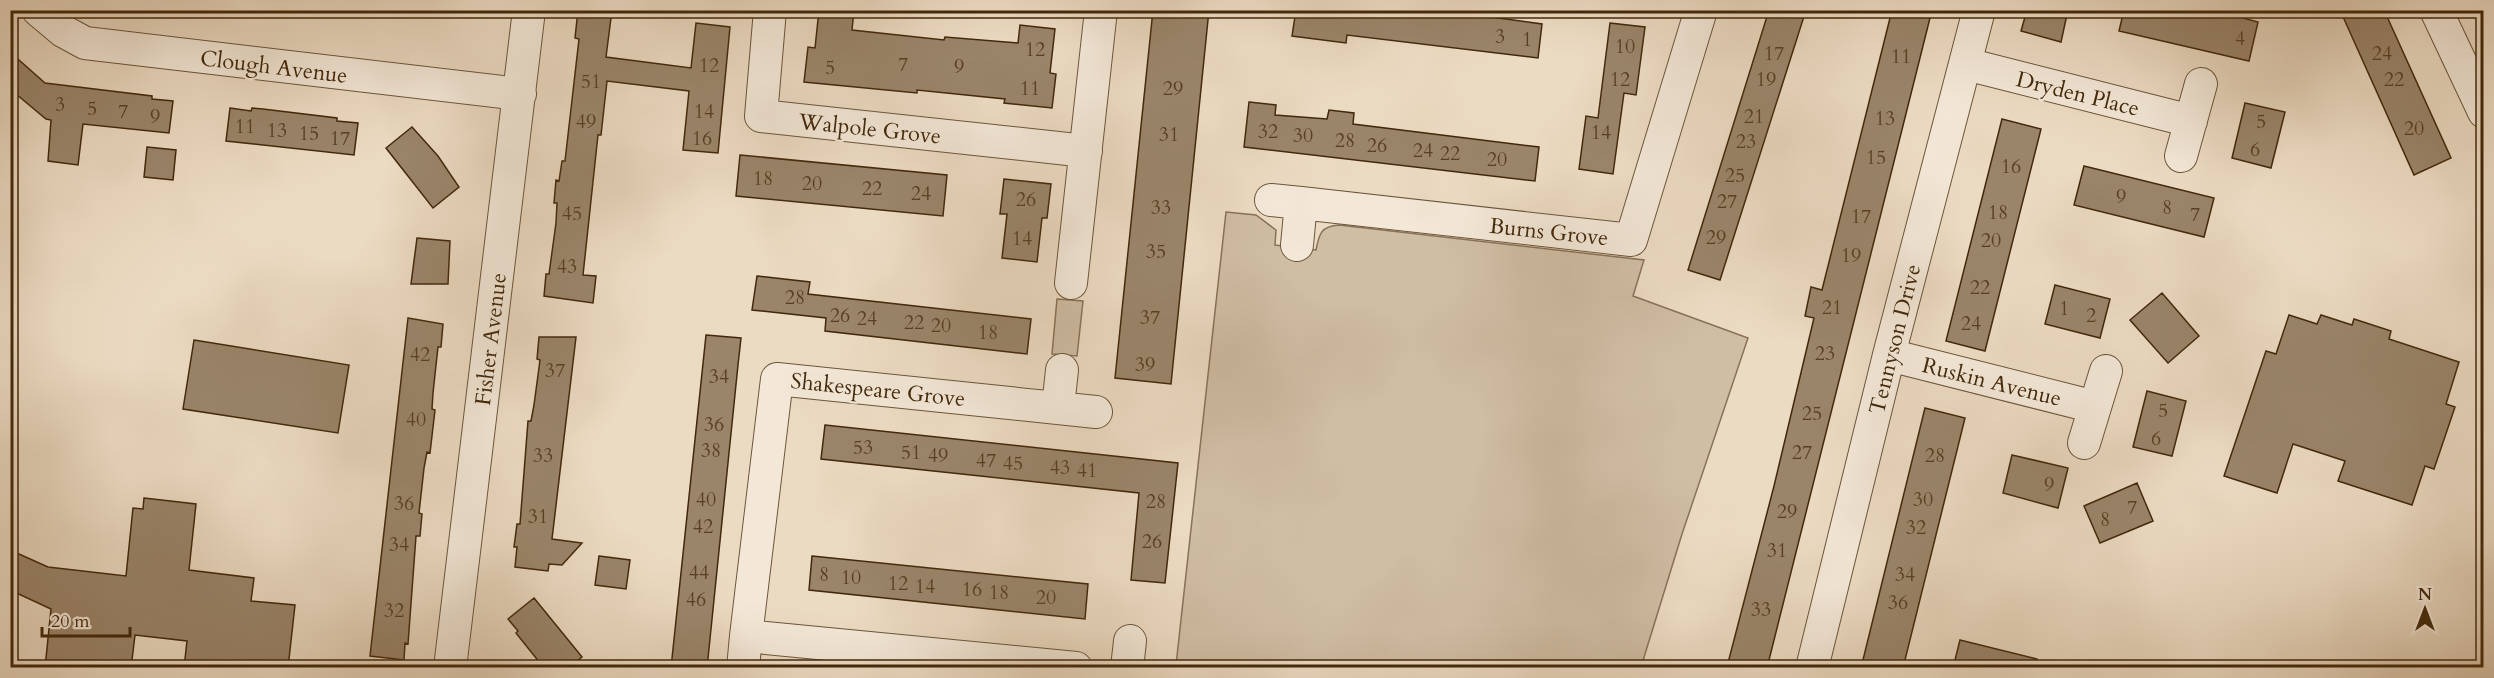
<svg xmlns="http://www.w3.org/2000/svg" width="2494" height="678" font-family="Cardo,serif">
	<rect width="100%" height="100%" fill="#ecdbc3"/>
	<filter id="stains"><feTurbulence type="fractalNoise" baseFrequency=".00333" numOctaves="4"/><feColorMatrix values="0 0 0 0 .2 0 0 0 0 .09 0 0 0 0 .02 0 0 0 .5 -.17"/></filter>
	<radialGradient id="worn" r=".72"><stop offset=".6" stop-color="#630" stop-opacity="0"/><stop offset="1" stop-color="#630" stop-opacity=".3"/></radialGradient>
	<!-- grass -->
	<path fill="#cfbda4" stroke="#887258" stroke-width="1.5" d="M1226,212l30,3 20,15 -1,15 41,5c3,-16 5,-24 23,-25l305,35 -11,36 115,42 -66,196 -41,133 -463,1 -2,-3z
		M1057,299l26,2 -6,55 -25,-2z"/>
	<!-- building -->
	<path fill="#9a856b" stroke="#42280b" stroke-width="1.5" d="M578,10h34l-6,47 85,11 5,-45 34,4 -12,126 -35,-3 6,-59 -82,-10 -6,54h-3l-15,140 13,1 -3,27 -49,-7 2,-22h3l7,-51 1,-20h-3l2,-23 3,1 3,-20h3l14,-122 -4,-1z
		M819,10h35l-2,20 92,10 1,-3 73,6 2,-18 35,4 -5,44 6,1 -4,34 -48,-5 1,-4 -88,-9v3l-113,-11 4,-35 7,1z
		M1153,10h56l-38,374 -56,-6z
		M1296,10h144l102,14 -4,34 -191,-23 -1,8 -54,-7z
		M1769,10h37l-86,270 -32,-10z
		M1892,10h40l-165,658h-21l-18,-5 46,-177 40,-168 -9,-2 6,-29 11,3z
		M2027,10h41l-7,32 -40,-11z
		M2124,10h89l45,12 -9,39 -130,-30z
		M2340,10h44l67,148 -37,17z
		M1610,23l35,4 -9,68 -12,-2 -11,81 -34,-5 7,-53 12,2z
		M10,52l35,31 107,13v3l21,2 -4,32 -86,-9 -5,41 -30,-4 3,-41 -5,-1 -36,-30z
		M1249,102l27,3 -1,10 52,4 2,-9 25,3 -1,11 186,23 -4,34 -291,-34z
		M2245,103l40,9 -14,56 -39,-10z
		M230,108l21,3 1,-3 11,1 74,9v3l21,2 -4,32 -128,-14z
		M2002,119l39,10 -56,222 -39,-10z
		M412,127l26,29 21,31 -26,21 -47,-60z
		M147,147l29,3 -3,30 -29,-3z
		M740,155l207,20 -4,41 -207,-20z
		M2084,166l130,32 -10,39 -130,-32z
		M1004,179l47,5 -4,34h-5l-5,44 -35,-4 5,-44h-7z
		M417,238l33,3 -2,43h-37z
		M757,276l53,6 -2,12 223,25 -4,35 -202,-23 1,-13 -74,-8z
		M2055,285l55,14 -10,39 -55,-14z
		M2162,293l37,43 -31,27 -38,-43z
		M2289,315l28,9 4,-9 31,10 2,-6 37,12 -2,8 70,23 -13,42 9,3 -21,62 -9,-3 -13,39 -74,-24 7,-20 -52,-17 -16,49 -53,-17 42,-125 10,3z
		M408,318l35,6 -2,23h-3l-5,46 -1,16 3,1 -5,43 -3,-1 -3,16 -5,45 3,1 -2,22h-4l-8,108 -3,-1 -1,17 -34,-4z
		M706,335l35,3 -3,27 -31,303h-36z
		M539,337h37l-24,202 30,4 -20,22 -13,-1 -1,7 -33,-4 2,-20h-3l3,-23h3l8,-103h3l3,-16 6,-45 -3,-1z
		M194,340l155,25 -11,68 -155,-24z
		M2147,391l39,10 -14,55 -39,-9z
		M1925,408l40,10 -62,250h-42z
		M825,425l353,38 -13,120 -34,-3 8,-87 -318,-34z
		M2012,455l56,13 -10,40 -55,-15z
		M2137,483l16,38 -53,22 -16,-37z
		M144,498l52,6 -7,66 65,8 -3,23 44,4 -7,63h-104l3,-27 -52,-6 -4,33h-86l6,-59 -41,-19v-40l38,17 78,9 7,-68 10,1z
		M599,556l31,4 -4,29 -31,-4z
		M812,556l276,28 -3,35 -276,-29z
		M534,598l48,59 -13,11h-25l-28,-35 2,-2 -10,-12z
		M1960,640l77,19 -2,9h-82z"/>
	<g fill="none" stroke-linecap="round" stroke-linejoin="round">
		<!-- minor casing -->
		<g stroke="#6c5539" stroke-width="34">
			<path id="minor" d="M38,10l25,21 22,12 435,51
				M770,10l-9,106 325,35
				M2436,10l48,102
				M1966,64l225,57
				M2181,156l20,-72
				M1271,200l30,3
				M1297,245l4,-42 330,37 70,-230
				M1071,283l30,-273
				M1889,355l206,52
				M1058,407l4,-37
				M2084,443l22,-72
				M746,636l31,-257 319,33
				M450,668l79,-658
				M743,668l3,-32 330,32
				M1127,668l3,-27
				M1812,668l77,-313 90,-345"/>
		</g>
		<!-- minor -->
		<use href="#minor" stroke="#f3e8d8" stroke-width="32"/>
	</g>
	<g text-anchor="middle" stroke-width="4.5" stroke-linejoin="round" paint-order="stroke">
		<!-- number labels -->
		<g font-size="20" fill="#583f23">
			<text x="1500" y="43">3</text>
			<text x="2240" y="45">4</text>
			<text x="1527" y="46">1</text>
			<text x="1625" y="53">10</text>
			<text x="1035" y="56">12</text>
			<text x="1774" y="60">17</text>
			<text x="2382" y="60">24</text>
			<text x="1901" y="63">11</text>
			<text x="903" y="71">7</text>
			<text x="709" y="72">12</text>
			<text x="959" y="73">9</text>
			<text x="830" y="74">5</text>
			<text x="1620" y="86">12</text>
			<text x="1766" y="86">19</text>
			<text x="2394" y="86">22</text>
			<text x="591" y="88">51</text>
			<text x="1030" y="95">11</text>
			<text x="1173" y="95">29</text>
			<text x="60" y="111">3</text>
			<text x="92" y="115">5</text>
			<text x="123" y="118">7</text>
			<text x="704" y="118">14</text>
			<text x="155" y="123">9</text>
			<text x="1754" y="123">21</text>
			<text x="1885" y="125">13</text>
			<text x="586" y="128">49</text>
			<text x="2261" y="128">5</text>
			<text x="245" y="133">11</text>
			<text x="2414" y="135">20</text>
			<text x="277" y="137">13</text>
			<text x="1268" y="138">32</text>
			<text x="1601" y="139">14</text>
			<text x="309" y="140">15</text>
			<text x="1169" y="141">31</text>
			<text x="1303" y="142">30</text>
			<text x="340" y="145">17</text>
			<text x="702" y="145">16</text>
			<text x="1345" y="147">28</text>
			<text x="1746" y="148">23</text>
			<text x="1377" y="152">26</text>
			<text x="2255" y="156">6</text>
			<text x="1423" y="157">24</text>
			<text x="1450" y="160">22</text>
			<text x="1876" y="164">15</text>
			<text x="1497" y="166">20</text>
			<text x="2011" y="173">16</text>
			<text x="1735" y="182">25</text>
			<text x="763" y="185">18</text>
			<text x="812" y="190">20</text>
			<text x="872" y="195">22</text>
			<text x="921" y="200">24</text>
			<text x="2121" y="203">9</text>
			<text x="1026" y="206">26</text>
			<text x="1727" y="208">27</text>
			<text x="1161" y="214">33</text>
			<text x="2167" y="214">8</text>
			<text x="1998" y="219">18</text>
			<text x="572" y="220">45</text>
			<text x="2195" y="221">7</text>
			<text x="1861" y="223">17</text>
			<text x="1716" y="244">29</text>
			<text x="1022" y="245">14</text>
			<text x="1991" y="247">20</text>
			<text x="1156" y="258">35</text>
			<text x="1851" y="262">19</text>
			<text x="567" y="273">43</text>
			<text x="1980" y="294">22</text>
			<text x="795" y="304">28</text>
			<text x="1832" y="314">21</text>
			<text x="2064" y="315">1</text>
			<text x="840" y="322">26</text>
			<text x="2091" y="322">2</text>
			<text x="1150" y="324">37</text>
			<text x="867" y="325">24</text>
			<text x="914" y="329">22</text>
			<text x="1971" y="330">24</text>
			<text x="941" y="332">20</text>
			<text x="988" y="339">18</text>
			<text x="1825" y="360">23</text>
			<text x="420" y="361">42</text>
			<text x="1145" y="371">39</text>
			<text x="555" y="377">37</text>
			<text x="719" y="383">34</text>
			<text x="2163" y="417">5</text>
			<text x="1812" y="420">25</text>
			<text x="416" y="426">40</text>
			<text x="714" y="431">36</text>
			<text x="2156" y="445">6</text>
			<text x="863" y="454">53</text>
			<text x="711" y="457">38</text>
			<text x="911" y="459">51</text>
			<text x="1802" y="459">27</text>
			<text x="543" y="462">33</text>
			<text x="938" y="462">49</text>
			<text x="1935" y="462">28</text>
			<text x="986" y="467">47</text>
			<text x="1013" y="470">45</text>
			<text x="1060" y="474">43</text>
			<text x="1087" y="477">41</text>
			<text x="2049" y="491">9</text>
			<text x="706" y="506">40</text>
			<text x="1923" y="506">30</text>
			<text x="1156" y="508">28</text>
			<text x="404" y="510">36</text>
			<text x="2132" y="514">7</text>
			<text x="1787" y="518">29</text>
			<text x="538" y="523">31</text>
			<text x="2105" y="526">8</text>
			<text x="703" y="533">42</text>
			<text x="1916" y="534">32</text>
			<text x="1152" y="548">26</text>
			<text x="399" y="551">34</text>
			<text x="1777" y="557">31</text>
			<text x="699" y="579">44</text>
			<text x="824" y="581">8</text>
			<text x="1905" y="581">34</text>
			<text x="851" y="584">10</text>
			<text x="898" y="590">12</text>
			<text x="925" y="593">14</text>
			<text x="972" y="596">16</text>
			<text x="999" y="599">18</text>
			<text x="1046" y="604">20</text>
			<text x="696" y="606">46</text>
			<text x="1898" y="609">36</text>
			<text x="1761" y="616">33</text>
			<text x="394" y="617">32</text>
		</g>
		<!-- street labels -->
		<g font-size="22" fill="#42280b" stroke="#f3e8d8">
			<text transform="translate(274 66) rotate(7)" y="8">Clough Avenue</text>
			<text transform="translate(2078 93) rotate(14)" y="8">Dryden Place</text>
			<text transform="translate(870 128) rotate(6)" y="8">Walpole Grove</text>
			<text transform="translate(1549 231) rotate(6)" y="8">Burns Grove</text>
			<text transform="translate(490 339) rotate(-83)" y="8">Fisher Avenue</text>
			<text transform="translate(1894 339) rotate(-76)" y="8">Tennyson Drive</text>
			<text transform="translate(1992 381) rotate(14)" y="8">Ruskin Avenue</text>
			<text transform="translate(878 389) rotate(6)" y="8">Shakespeare Grove</text>
		</g>
	</g>
	<!-- margin -->
	<rect width="2494" height="678" fill="none" stroke="#ecdbc3" stroke-width="36"/>
	<rect x="12" y="12" width="2470" height="654" fill="none" stroke="#42280b" stroke-width="3"/>
	<rect x="18" y="18" width="2458" height="642" fill="none" stroke="#42280b" stroke-width="1.5"/>
	<!-- north arrow -->
	<g transform="translate(2425 609)" stroke="#f3e8d8" stroke-width="4.5" paint-order="stroke">
	<path d="M0-4.5L10 22L0 15L-10 22Z" fill="#42280b"/>
	<text y="-9" font-size="16" font-weight="bold" text-anchor="middle" fill="#42280b">N</text>
	</g>
	<!-- scale -->
	<path d="M42 627v9h88v-9" fill="none" stroke="#42280b" stroke-width="3"/>
	<text x="51" y="627" font-size="18" fill="#42280b" stroke="#f3e8d8" stroke-width="4.5" paint-order="stroke">20 m</text>
	<rect width="100%" height="100%" filter="url(#stains)"/>
	<rect width="100%" height="100%" fill="url(#worn)"/>
</svg>
